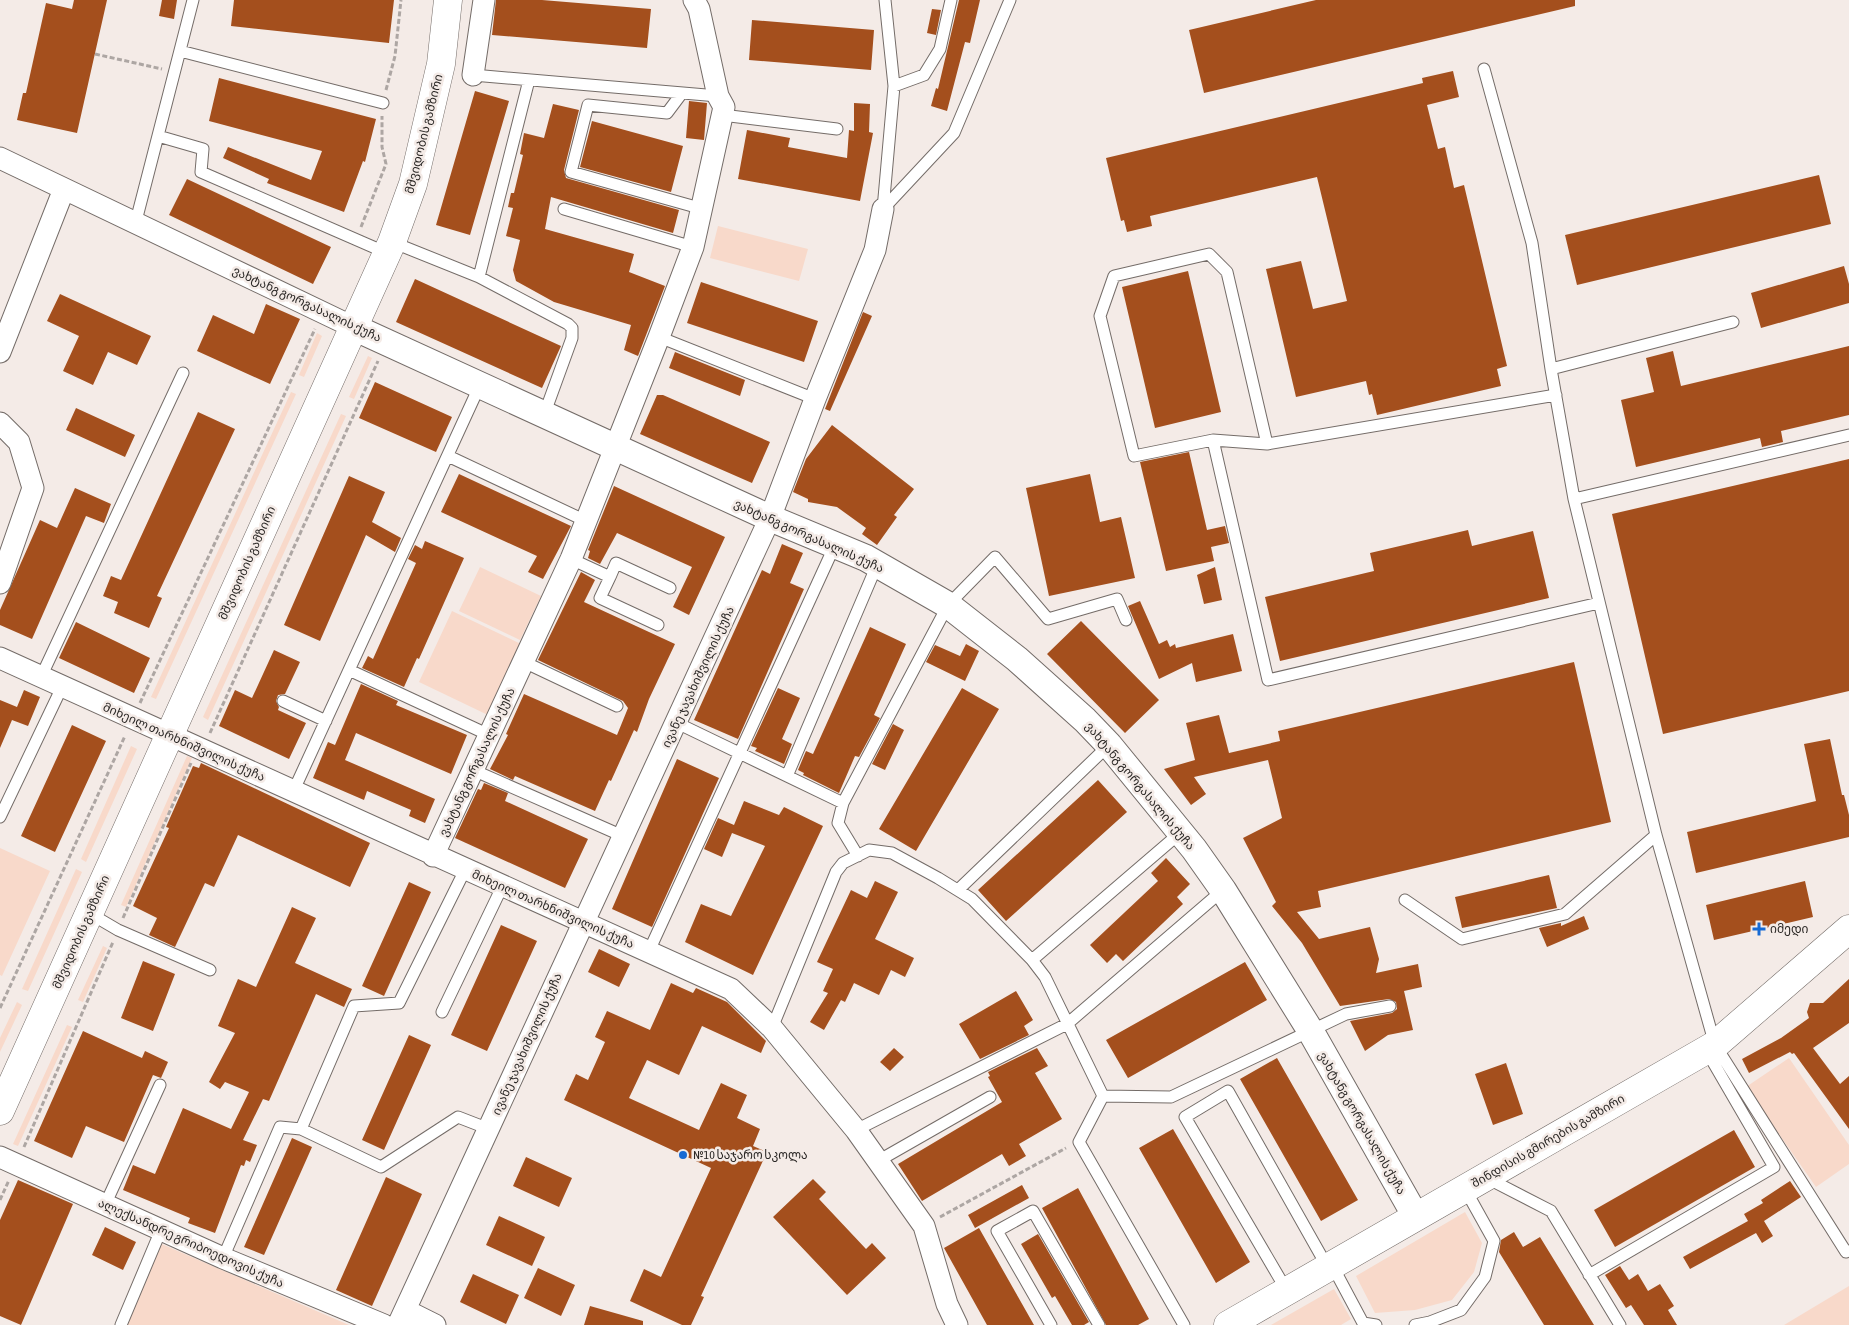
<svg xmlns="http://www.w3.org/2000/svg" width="1849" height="1325" font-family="'Asap Condensed','Noto Sans Georgian',sans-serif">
	<rect width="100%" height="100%" fill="#f4ebe7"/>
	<!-- green -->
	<path fill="#f8d9ca" d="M718,226l90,23 -9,32 -89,-23z
		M317,333l5,3 -18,41 -5,-2z
		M368,356l4,2 -18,41 -5,-2z
		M291,392l5,2 -140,305 -5,-2z
		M341,414l5,2 -138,304 -5,-3z
		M480,567l61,29 -21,44 -61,-29z
		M452,611l71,34 -33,71 -71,-34z
		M131,746l6,3 -51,113 -5,-3z
		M187,756l5,2 -66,149 -5,-2z
		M0,848l50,23 -48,105 -2,-1z
		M76,869l6,3 -54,119 -6,-2z
		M103,946l4,2 -24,54 -5,-2z
		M17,1002l5,3 -22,47v-14z
		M67,1025l5,2 -54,119 -5,-2z
		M1789,1058l60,87v19l-33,23 -70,-100z
		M1465,1212l17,31 -8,29 -22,28 -37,10 -40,3 -19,-37z
		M157,1242l192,83h-228z
		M1849,1286v39h-65z
		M1334,1289l17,30 -10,6h-70z"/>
	<!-- building -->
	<path fill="#a44f1d" d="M74,0h33l-30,133 -60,-13 6,-27h3l20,-90 26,6z
		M162,0h15l-3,19 -15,-3z
		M234,0h160l-5,43 -158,-17z
		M496,0h46l109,9 -4,39 -155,-13z
		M959,0h21l-10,43 -5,-1 -18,69 -16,-5 5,-18 2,1z
		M1316,0h259v6l-371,87 -15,-63z
		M932,9l9,1 -5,25 -9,-2z
		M752,20l122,10 -3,40 -122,-10z
		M1453,71l6,26 -32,8 11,44 7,-2 9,41 10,-3 43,181 -10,3 4,17 -124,29 -5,-21 -3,1 -3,-14 -70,16 -30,-128 35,-8 12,48 34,-8 -30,-124 -167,39 2,10 -25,6 -3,-12 -3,1 -15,-63 317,-75 -1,-5z
		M219,78l157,41 -11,43 -2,-1 -19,51 -77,-29 2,-4 -46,-21 5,-11 83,33 11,-29 -113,-30z
		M475,91l34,10 -39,134 -34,-10z
		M689,101l18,2 -3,37 -18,-2z
		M854,103l16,1 -1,28 4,1 -13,68 -122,-22 9,-49 43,8 -2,9 59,11 2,-28 5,1z
		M553,104l26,6 -15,60 2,8 113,32 -6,23 -122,-36 -6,32 89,25 -5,18 36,14 -27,70 -14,-6 7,-25 -77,-23 -38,-21 -3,-11 7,-30 -14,-4 7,-28 -5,-1 3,-14h3l9,-38 -3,-1 4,-21 20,5z
		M592,121l91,25 -12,46 -91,-25z
		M1819,175l12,49 -254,61 -12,-50z
		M187,179l144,68 -18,37 -144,-69z
		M1844,266l5,18v19l-88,25 -10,-35z
		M1188,271l33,141 -66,16 -33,-141z
		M415,279l146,67 -19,42 -146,-66z
		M701,282l117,39 -14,41 -117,-39z
		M60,294l91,42 -14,29 -29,-13 -15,33 -30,-14 16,-35 -32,-15z
		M266,304l34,15 -30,65 -73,-33 16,-36 41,19z
		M863,312l9,4 -42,95 -5,-2z
		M1849,346v69l-68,16 2,11 -21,5 -2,-9 -124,29 -15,-67 33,-8 -8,-34 27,-7 8,35z
		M675,352l70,28 -5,16 -71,-28z
		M375,382l77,35 -16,35 -77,-34z
		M657,395h6l107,47 -18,41 -112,-49z
		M76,408l59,27 -10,22 -59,-27z
		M198,412l37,17 -78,167 5,2 -13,30 -35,-15 4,-11 -15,-6 8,-20 10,4z
		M832,425l82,64 -20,26 3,2 -20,28 -15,-11 4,-6 -29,-21 -29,-5v-3l-15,-7 13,-33z
		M1189,452l18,78 18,-4 4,17 -18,4 3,14 -48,10 -26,-109z
		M1849,459v232l-186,43 -51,-220z
		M459,474l112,52 -28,53 -15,-7 9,-16 -96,-44z
		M1090,474l10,48 21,-5 14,61 -86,18 -23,-108z
		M349,476l36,16 -13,30 29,16 -6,14 -29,-17 -46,106 -36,-16z
		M614,486l111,51 -36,78 -16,-8 19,-40 -75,-34 -17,31 -12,-6 2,-7 -2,-1z
		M75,488l36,16 -7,19 -18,-7 -54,123 -32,-14v-15l40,-90 17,8z
		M1468,530l4,16 61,-15 16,67 -269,63 -15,-64 109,-26 -4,-18z
		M425,541l39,17 -45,101 -2,-1 -13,29 -42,-19 6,-12 5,3 43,-96 -8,-4 7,-14 7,4z
		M782,544l21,9 -13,30 14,6 -66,150 -44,-19 68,-150 8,4z
		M1215,567l7,33 -18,4 -7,-29z
		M581,572l14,8 -11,22 91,42 -26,55 -12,33 -3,-2 -23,51 -2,-1 -14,31 -80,-35 -2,4 -23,-11 18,-34 -2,-1 18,-40 93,41 11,-27 -5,-7 -85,-41z
		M1140,601l19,43 8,-4 3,7 5,-3 1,4 57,-14 9,37 -46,11 -4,-19 -33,16 -31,-73z
		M1081,621l78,79 -34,33 -78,-79z
		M76,622l74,36 -16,35 -75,-35z
		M870,627l36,17 -32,71 6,3 -21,39 -4,-1 -16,37 -36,-18 1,-2 -6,-3 8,-19 7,3z
		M966,644l13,7 -14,30 -39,-19 9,-17 25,11z
		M274,650l26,12 -15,32 -7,1 -2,6 3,6 -1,3 28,13 -17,36 -70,-33 16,-36 17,8z
		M1574,662l37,160 -293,69 3,16 -24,5 22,27 51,-12 9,32 -3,14 42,-9 4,23 -18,4 9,39 -25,5 -23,16 -15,-30 42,-8 5,-4 -1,-7 -7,-3 -49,7 -38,-63 -30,-37 4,-4 -33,-64 39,-20 -14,-58 -74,17 12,17 -15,11 -27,-36 31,-9 -9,-37 33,-8 10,38 51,-12 -2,-10z
		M361,684l37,17 -2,4 71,30 -16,39 -95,-41 -11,27 90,39 -10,24 -16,-7 2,-6 -44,-19 -3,9 -51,-22 15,-36 7,3z
		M778,688l22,10 -18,41 10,5 -8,20 -29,-13 2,-3 -6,-2z
		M962,688l37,21 -83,142 -37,-22z
		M24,690l16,7 -12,29 -16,-6 -12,28v-48l17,7z
		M893,724l11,6 -19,40 -13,-6z
		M72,725l34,16 -51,111 -34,-16z
		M1830,739l12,56h2l5,20v22l-153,36 -9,-41 129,-31 -12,-57z
		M677,759l42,19 -67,149 -40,-18z
		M201,763l169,80 -20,44 -112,-52 -24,52 -9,-4 -30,64 -26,-12 8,-17 -24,-12 36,-78 -3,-1 27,-61 6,2z
		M1098,780l29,32 -121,109 -28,-31z
		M484,783l24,10 -3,8 83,38 -23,49 -110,-50 23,-49 3,1z
		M744,801l35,14 5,-8 39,19 -70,149 -68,-33 16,-38 30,12 34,-70 -33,-13 -10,24 -18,-8 14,-31 16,7z
		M1166,858l24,26 -13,13 6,7 -60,57 -7,-7 -9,9 -17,-18 68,-64 -7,-8z
		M1549,875l8,33 -95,20 -7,-31z
		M875,881l23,11 -23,47 39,19 -9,19 -14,-7 -12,25 -25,-12 -9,19 -4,-2 -17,30 -14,-8 18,-29 -5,-2 10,-22 -16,-7 34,-72 16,8z
		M1805,881l8,36 -99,23 -8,-35z
		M409,882l22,10 -47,104 -22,-10z
		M292,907l24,11 -21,45 57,26 -8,18 -28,-13 -47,107 -6,-2 -20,41 14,5 -7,17 -4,-2 -2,6 -3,-1 -26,68 -27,-10 2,-5 -67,-28 10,-25 22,9 28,-66 48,21 18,-37 -24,-10 -5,7 -11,-7 26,-49 -17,-7 20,-47 18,8z
		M1584,916l5,13 -42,18 -8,-19 22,-5v3z
		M501,925l36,16 -50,110 -36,-16z
		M599,949l31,15 -11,23 -31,-15z
		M143,961l32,13 -22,57 -32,-13z
		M1245,962l22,38 -139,78 -22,-38z
		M1849,979v44l-36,25 27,36 9,-8v53l-55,-76 -2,1 -2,-2 -41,21 -7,-14 39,-21 28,-20 -2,-6 3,-9h13z
		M671,983l22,10 3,-5 31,14 39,39 -5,12 -59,-27 -23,49 -32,-15 -18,38 70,32 22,-47 26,12 -10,23 23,11 -7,17 14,6 -66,144 3,1 -13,28h-9l-52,-24 14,-32 17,8 50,-109 -147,-68 12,-26 12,6 17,-38 -10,-5 12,-26 43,19z
		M1016,991l17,29 -9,6 5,9 -49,24 -21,-35z
		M83,1031l59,27 3,-7 23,11 -7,16 -8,-3 -29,67 -38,-16 -14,32 -38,-17z
		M409,1035l22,10 -47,105 -22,-10z
		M894,1048l10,9 -14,14 -10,-9z
		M1037,1048l11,18 -13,7 27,46 -43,25 7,12 -17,10 -7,-12 -80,47 -24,-37 104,-62 -14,-25 2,-1 -2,-4z
		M1277,1058l81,142 -37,21 -81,-142z
		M1506,1063l17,51 -30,11 -18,-51z
		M1173,1129l77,133 -34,21 -77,-135z
		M1734,1130l21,37 -140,80 -21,-37z
		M292,1138l20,9 -48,108 -20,-8z
		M526,1157l46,21 -13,29 -46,-21z
		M386,1177l36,17 -50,112 -36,-16z
		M813,1179l13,13 -7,7 47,50 6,-6 14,15 -39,37 -74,-78z
		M18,1180l55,24 -52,121 -21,-9v-96z
		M1790,1181l11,16 -37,24 9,15 -11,7 -6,-10 -66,36 -7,-12 65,-36 -4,-7 19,-11 -2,-3z
		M1022,1185l7,13 -54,30 -7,-13z
		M1078,1188l71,131 -11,6h-32l-64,-117z
		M499,1216l46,21 -13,29 -46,-21z
		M105,1227l31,15 -13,28 -31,-15z
		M979,1228l55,97h-47l-43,-77z
		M1514,1232l9,15 17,-10 54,88h-50l-45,-73 2,-12z
		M1038,1234l51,88 -5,3h-12l-17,-29 -3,2 -31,-54z
		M1620,1266l9,14 9,-6 10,17 12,-7 14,22 -6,4 9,15h-33l-13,-20 -5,3 -21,-33z
		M538,1268l37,17 -14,31 -37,-18z
		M473,1274l46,21 -13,29 -46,-22z
		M590,1306l53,15v4h-59z"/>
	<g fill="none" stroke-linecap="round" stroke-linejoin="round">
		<!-- service casing -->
		<g stroke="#746c68" stroke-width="13">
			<path id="service" d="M180,51l203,52
				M1484,69l48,174 19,126
				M473,75l245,21
				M894,86l30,-11 16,-26 11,-49
				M682,93l-15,20 -79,-8 -17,67 132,37
				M722,115l115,14
				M158,136l45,13 -2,23 186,81
				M564,209l129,38
				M883,209l71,-76 56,-133
				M883,209l11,-123 -9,-86
				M136,221l57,-221
				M392,242l87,35 89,47 4,4v10l-28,77
				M479,277l50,-197
				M1733,322l-182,47 23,130 82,336 59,210 131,207 3,-1
				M659,337l156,62
				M1213,440l55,240 331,-77
				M1267,444l-40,-172 -18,-18 -95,22 -14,40 34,140 79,-16 54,4 289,-49
				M448,456l138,65
				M1574,499l275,-64
				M571,559l39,18 6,-14 54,25
				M610,577l-10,21 58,27
				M524,662l93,44
				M349,670l140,65
				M41,677l142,-304
				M283,701l43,20
				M677,723l166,80
				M473,770l152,67
				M787,776l90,-211
				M293,792l187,-407
				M0,817l62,-130
				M858,856l-20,-33 5,-20 105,-198 47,-48 53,62 69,-20 9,21
				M958,890l151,-145
				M1405,900l57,39 103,-25 91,-79
				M89,913l29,17 92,40
				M649,951l186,-406
				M1032,960l148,-127
				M442,1012l60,-125
				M772,1028l64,-156 7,-9 26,-13 23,3 46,25 34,21 60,61 13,17 58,119 68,1 175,-83 44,-8
				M1103,1096l-24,46 105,183
				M301,1129l80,38 77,-50 31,12
				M856,1130l211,-106 156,-134
				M878,1161l112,-64
				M1487,1178l64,33 69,114
				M105,1205l55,-120
				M223,1258l57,-131 21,2 53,-123 45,-3 66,-133
				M1332,1265l31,58 13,2
				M1589,1275l185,-108 -68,-117
				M1287,1291l-102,-174 43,-26 100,177
				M121,1325l40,-95
				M1051,1325l-54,-94 36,-20 66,114
				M1415,1325l15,-3 31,-12 24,-33 9,-36 -29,-52"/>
		</g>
		<!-- minor casing -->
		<g stroke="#746c68" stroke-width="23">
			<path id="minor" d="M473,75l11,-75
				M0,158l353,169
				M0,352l64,-163
				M0,423l19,19 14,46 -33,95
				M0,658l731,331 41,39 84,102 68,96 23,78 10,21
				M433,856l138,-297 88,-222 34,-90 31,-140 -6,-11 -19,-87 -5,-9
				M0,1157l223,101 161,67
				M405,1310l30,15
				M398,1325l372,-807 45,-119 60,-149 8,-41"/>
		</g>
		<!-- tertiary casing -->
		<g stroke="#746c68" stroke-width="28">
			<path id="tertiary" d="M353,327l417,191 96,40 82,47 69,54 68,61 24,25 85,104 29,41 87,140 106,187"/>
		</g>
		<!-- secondary casing -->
		<g stroke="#746c68" stroke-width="29">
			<path id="secondary" d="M0,1111l392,-869 21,-58 28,-120 7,-64
				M1228,1325l487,-280 134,-116"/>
		</g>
		<!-- path -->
		<path stroke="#ada6a3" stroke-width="3" stroke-dasharray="5 2.5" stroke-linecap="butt" d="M95,54l67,15
			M386,90l9,-34 6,-56
			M361,227l25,-63 -4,-17v-31
			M140,703l175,-374
			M210,733l168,-372
			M123,918l68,-155
			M0,1008l125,-272
			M24,1147l89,-205
			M0,1200l9,-20
			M940,1217l126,-69"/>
		<!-- service -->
		<use href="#service" stroke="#fff" stroke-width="11"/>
		<!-- minor -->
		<use href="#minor" stroke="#fff" stroke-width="21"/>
		<!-- tertiary -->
		<use href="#tertiary" stroke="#fff" stroke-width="26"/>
		<!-- secondary -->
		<use href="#secondary" stroke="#fff" stroke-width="28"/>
	</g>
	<!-- markers -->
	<g fill="#166ad4" stroke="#f4ebe7" stroke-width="2">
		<path d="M1756.5 921.5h5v5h5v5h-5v5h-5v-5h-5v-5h5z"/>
		<circle cx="683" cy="1155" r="5"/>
	</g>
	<g text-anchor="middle" stroke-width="5" stroke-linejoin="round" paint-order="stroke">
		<!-- street labels -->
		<g font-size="12" fill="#2a2725" stroke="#f4ebe7">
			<text transform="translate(424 134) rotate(-76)" y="4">მშვიდობის გამზირი</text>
			<text transform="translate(307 304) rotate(25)" y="4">ვახტანგ გორგასალის ქუჩა</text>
			<text transform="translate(809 536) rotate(24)" y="4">ვახტანგ გორგასალის ქუჩა</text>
			<text transform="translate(247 563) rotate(-66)" y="4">მშვიდობის გამზირი</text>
			<text transform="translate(698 677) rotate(-65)" y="4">ივანე ჯავახიშვილის ქუჩა</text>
			<text transform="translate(184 742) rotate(24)" y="4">მიხეილ თარხნიშვილის ქუჩა</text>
			<text transform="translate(477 762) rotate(-65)" y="4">ვახტანგ გორგასალის ქუჩა</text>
			<text transform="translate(1140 786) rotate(50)" y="4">ვახტანგ გორგასალის ქუჩა</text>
			<text transform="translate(553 909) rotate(24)" y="4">მიხეილ თარხნიშვილის ქუჩა</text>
			<text transform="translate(81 932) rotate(-66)" y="4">მშვიდობის გამზირი</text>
			<text transform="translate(527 1044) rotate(-66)" y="4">ივანე ჯავახიშვილის ქუჩა</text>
			<text transform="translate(1362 1123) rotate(60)" y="4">ვახტანგ გორგასალის ქუჩა</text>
			<text transform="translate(1548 1141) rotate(-30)" y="4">შინდისის გმირების გამზირი</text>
			<text transform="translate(191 1243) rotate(24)" y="4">ალექსანდრე გრიბოედოვის ქუჩა</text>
		</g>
		<!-- poi labels -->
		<g font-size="12" fill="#2a2725" stroke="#f4ebe7" text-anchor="start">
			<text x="1770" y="933">იმედი</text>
			<text x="693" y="1159">№10 საჯარო სკოლა</text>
		</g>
	</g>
</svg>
